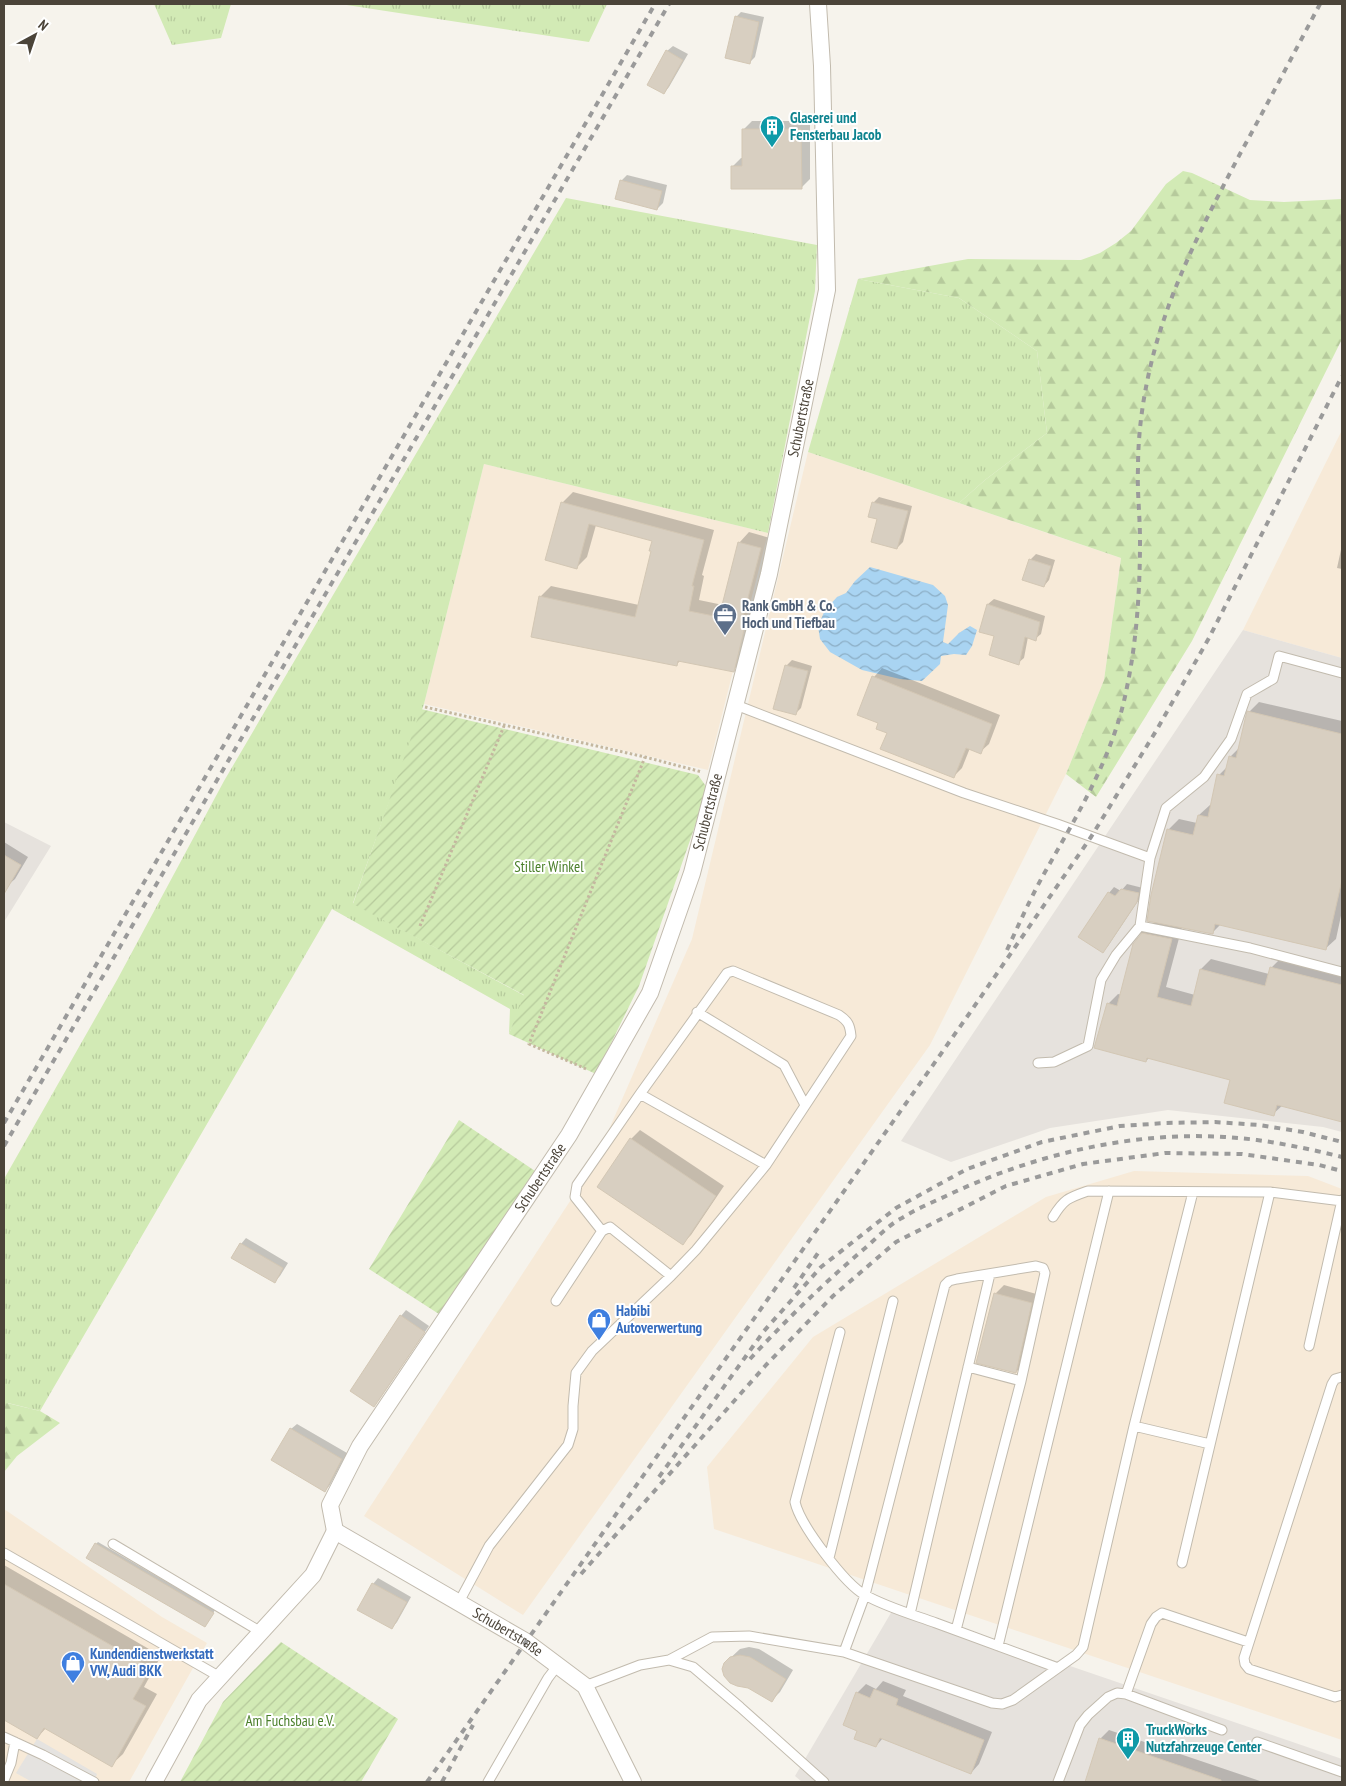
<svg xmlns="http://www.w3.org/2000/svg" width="1346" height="1786" font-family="'PT Sans Narrow',sans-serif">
	<defs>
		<pattern id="grass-tufts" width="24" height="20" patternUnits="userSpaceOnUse" patternTransform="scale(1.25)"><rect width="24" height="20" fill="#d2eab5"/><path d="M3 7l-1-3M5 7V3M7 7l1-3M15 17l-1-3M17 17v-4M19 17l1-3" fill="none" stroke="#b6ca9c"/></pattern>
		<pattern id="forest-firs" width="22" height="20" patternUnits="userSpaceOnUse" patternTransform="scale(1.25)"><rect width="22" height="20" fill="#d2eab5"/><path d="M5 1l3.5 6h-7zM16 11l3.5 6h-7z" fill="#b6ca9c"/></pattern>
		<pattern id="garden-furrows" width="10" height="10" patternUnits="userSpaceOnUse" patternTransform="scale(1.25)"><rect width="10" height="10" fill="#d2eab5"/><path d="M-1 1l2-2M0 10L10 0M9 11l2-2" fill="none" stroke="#b6ca9c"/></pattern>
		<pattern id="water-waves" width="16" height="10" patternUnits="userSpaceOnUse" patternTransform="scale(1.25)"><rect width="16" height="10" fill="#a9d4f2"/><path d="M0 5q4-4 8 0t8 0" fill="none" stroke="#8caec5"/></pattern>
	</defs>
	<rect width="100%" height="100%" fill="#f6f3ec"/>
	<!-- commercial -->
	<path fill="#f7ead8" d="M1342,430v228l-99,-28z
		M808,452l313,106 -17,122 -38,94 -136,271 -407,570 -159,-99 229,-350 99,-227z
		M484,464l284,69 -60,237 -284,-66z
		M1134,1171l174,5 34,13v551l-628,-211 -7,-62 106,-130 233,-140z
		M4,1509l158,108 45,26 -78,139h-125z"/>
	<!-- industrial -->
	<path fill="#e6e2dd" d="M1243,630l99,28v474l-19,-5 -155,-17 -118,18 -99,34 -50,-21z
		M4,822l47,24 -47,76z
		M895,1606l447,153v23h-540l-7,-6z"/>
	<!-- grass -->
	<path fill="url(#grass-tufts)" d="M154,4h77l-10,34 -49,7z
		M340,4h267l-18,38z
		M566,198l251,47 -2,46 -47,242 -284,-69 -60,240 -71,199 172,93 -16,38 1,-25 -178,-100 -292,502 -32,-8 -4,5v-229l113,-199 107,-199z
		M858,279l101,19 78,53 10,82 -62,47 -26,23 -151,-51z"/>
	<!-- forest -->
	<path fill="url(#forest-firs)" d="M1183,171l9,2 58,27 34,2 58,-3v140l-150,302 -96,156 -30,-23 38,-94 17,-122 -162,-55 26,-23 62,-47 -10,-82 -78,-53 -101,-19 110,-20 113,1 19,-7 16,-10 15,-12 35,-47z
		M7,1403l33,8 20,12 -43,33 -13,16v-64z"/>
	<!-- garden -->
	<path fill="url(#garden-furrows)" d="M421,709l277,66 10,14 -69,197 -43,88 -87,-40 15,-39 -171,-91z
		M459,1120l79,53 -96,143 -73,-47z
		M281,1642l117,77 -37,63h-181l43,-80z"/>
	<!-- parking -->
	<path fill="#e5e3e0" d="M37,1739l60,35 -3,8h-62l-16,-9z"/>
	<!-- water -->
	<path fill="url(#water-waves)" d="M870,567l63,18 12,11 3,9 -5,37 5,2 11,-11 11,-7 7,4 -5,16 -6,9 -12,-1 -13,2 -1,8 -18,17 -22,-2 -38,-9 -32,-18 -10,-13 -2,-13 7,-16 12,-13 9,-4 9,-12z"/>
	<!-- shadow -->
	<path fill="#0003" d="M741,12l23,5 -9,40 -5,5 -14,-45z
		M673,46l15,8 -19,33 -5,6 3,-42z
		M752,121h58v58l-8,8 -70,-20 9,-9h3l-1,-28z
		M627,175l40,10 -4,18 -6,6 -36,-28z
		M573,492l141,38 -12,45 2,1 -5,24 24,5 16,-62 10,-11 21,6 -26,122 -11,10 -52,-10 -5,5 -136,-68 11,-11 88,19 14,-55v-10l-57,-15 -9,32 -11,11 -29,-8 16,-58z
		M879,497l33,9 -9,36 -6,6 -19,-30 -8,-2 4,-14z
		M1342,545v24l-5,-1z
		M1036,554l19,6 -6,20 -5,6 -14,-26z
		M994,599l51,17 -4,18 -6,5 -7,-2 -4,21 -6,5 -22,-27 -15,-5 7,-27z
		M792,660l20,6 -11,42 -6,6 -9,-48z
		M882,668l118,47 -11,29 -9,8 -10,-4 -8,20 -9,9 -65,-45 -9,-10 -5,-45z
		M1259,702l83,19v190l-6,28 -11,10 -104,-25 -9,9 -30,-6 -16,60 29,8 6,-26 10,-10 58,15 2,-6 10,-10 61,15v148l-59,-16 -10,9 -41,-35 -83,-21 -3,3 -38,-57 10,-10 4,1 21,-61 13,-13 -4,-25 17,-67 10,-10 18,4 2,-8 11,-10h2l7,-30 9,-9 2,-9 10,-10 9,-35z
		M4,842l24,15 -13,22 -8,7 -3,-2z
		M1127,884l16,4 -1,7 -34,51 -6,6 7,-59 5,-6 7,4z
		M640,1130l84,56 -33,49 -8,8 -52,-104z
		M246,1238l42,25 -8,13 -5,5 -34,-37z
		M1004,1285l36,10 -15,68 -9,9 -21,-78z
		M406,1310l23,16 -50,74 -5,5 27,-89z
		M297,1424l50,29 -17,32 -5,6 -34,-62z
		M98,1542l117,68 -8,13 -2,3 -109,-82z
		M4,1565l157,91 -17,31 13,7 -34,60 -12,11 -65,-37 -9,10 -33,-19z
		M378,1578l33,19 -14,25 -5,6 -19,-44z
		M749,1647l10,2 34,21 -13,22 -8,8 -23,-14 -24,-23 15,-14z
		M883,1681l23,9 -3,6 89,36 -13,32 -8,9 -88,-35 -7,8 -17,-16 -2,-37 9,-9 10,5z
		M1109,1730l154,52h-177l14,-43z"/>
	<!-- building -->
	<path fill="#d8cfc1" stroke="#d3c7b4" d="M735,16l24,6 -9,42 -25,-6z
		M666,50l17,10 -19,34 -17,-9z
		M742,129h59l1,60h-71v-23h11z
		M620,180l42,11 -5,19 -42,-11z
		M561,502l143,38 -12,46h2l-5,25 30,6 19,-75 23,6 -19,73 4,1 -12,50 -56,-11 -1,5 -146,-29 8,-41 96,21 16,-66h-2l3,-10 -63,-17 -12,45 -32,-9z
		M872,502l36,9 -11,38 -26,-7 6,-23 -9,-2z
		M1029,559l22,7 -7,21 -22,-7z
		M987,604l53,18 -4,19 -11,-4 -6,28 -30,-10 5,-19 -15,-4z
		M785,665l23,6 -12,44 -23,-6z
		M872,676l120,48 -11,30 -15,-6 -12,30 -74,-29 7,-16 -11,-4 2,-6 -21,-8z
		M1247,711l95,23v146l-16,70 -111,-26 -2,10 -66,-13 4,-26 16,-66 26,6 5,-20 10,2 9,-43 7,2 5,-20 7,2z
		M4,855l17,10 -17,29z
		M1121,889l18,4 -2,9 -34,51 -25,-16 30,-45 7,4z
		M1142,933l30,6 -15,58 34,9 9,-37 65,17 5,-19 72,18v137l-65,-17 -3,11 -50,-13 6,-23 -83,-22 -1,4 -52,-14 13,-45 10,3 16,-62z
		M630,1138l86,58 -33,49 -86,-58z
		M240,1243l43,25 -8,15 -44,-25z
		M994,1293l38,10 -16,70 -40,-10z
		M400,1315l25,17 -51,75 -24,-16z
		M290,1428l52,31 -17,33 -54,-32z
		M95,1543l119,70 -9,14 -119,-69z
		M372,1583l35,19 -15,27 -35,-19z
		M4,1584l147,84 -18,31 13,7 -34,61 -68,-39 -7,11 -33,-19z
		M740,1655l10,2 36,22 -14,23 -24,-14 -11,-2 -7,-3 -6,-7 -2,-7 2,-6 6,-6z
		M874,1689l24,10 -2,6 88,35 -13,34 -91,-36 -4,9 -22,-8 3,-8 -14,-6 13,-33 14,6z
		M1099,1738l122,42v2h-136z"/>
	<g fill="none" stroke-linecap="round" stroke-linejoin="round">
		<!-- service casing -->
		<g stroke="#c2bbae" stroke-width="11">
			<path id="service" d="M736,705l228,88 93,31 93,34 16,-50 38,-31 27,-38 16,-45 26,-15 6,-23 63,17
				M1150,858l-10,68 110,22 92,24
				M697,1012l87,53 21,40
				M1038,1063l16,-1 34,-16 13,-66 15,-25 24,-29
				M640,1094l126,71
				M1053,1217c11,-18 15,-19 35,-26l182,1 72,9
				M556,1301l46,-70 8,-4 61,49
				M840,1332l-45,170c5,23 50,82 70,93 21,12 49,20 71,28 41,15 82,30 122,45
				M1309,1346l33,-146
				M968,1367l53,14
				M1342,1377l-7,2 -3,5 -88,274 1,6 4,5 86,28 7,-2
				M1134,1426l76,18
				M113,1544l148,88
				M4,1553l216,124
				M829,1558l64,-257
				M1182,1563l88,-371
				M459,1602l30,-56 79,-101 5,-16v-23l3,-33 16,-22 79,-75 25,-26 70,-85 85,-129c-1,-11 -3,-15 -12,-21l-106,-44 -6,2 -87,121 -63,91 -2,12 27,34
				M910,1614l80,-340
				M998,1646l111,-455
				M844,1652l21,-57 80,-310 4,-4 8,-2 79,-13 7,2 2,5 -24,108 -65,249
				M669,1660l43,-23 37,-1 95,16 148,51 10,1 11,-4 63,-45 7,-8 51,-221 59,-234
				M585,1686l55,-21 29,-5 24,7 47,40 84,75
				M1126,1694l25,-70 5,-7 6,-4 86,29
				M4,1737l39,18 51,27
				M1257,1742l85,30
				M4,1780l7,-17 4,-21
				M488,1782l60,-104 10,-13
				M1058,1782l22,-57 8,-10 20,-18 9,-4 9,1 96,36"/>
		</g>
		<!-- minor casing -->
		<g stroke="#c2bbae" stroke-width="18">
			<g id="minor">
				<path id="s1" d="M335,1531l-5,-26 30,-59 209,-311 81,-142 42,-120 77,-299 58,-284 -5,-224 -4,-62"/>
				<path id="s2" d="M154,1782l45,-82 114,-125 22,-44 190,110 60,45 48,96"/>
			</g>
		</g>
		<!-- path -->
		<path stroke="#c4b79f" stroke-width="3" stroke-dasharray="2.5 2.5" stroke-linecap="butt" d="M425,707l220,50 57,15
			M420,926l84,-200
			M586,1069l-57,-25 116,-287"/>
		<!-- service -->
		<use href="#service" stroke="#fff" stroke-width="9"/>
		<!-- minor -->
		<use href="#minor" stroke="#fff" stroke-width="16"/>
		<!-- rail -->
		<path stroke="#9a9a9a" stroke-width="4" stroke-dasharray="6 6" stroke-linecap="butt" d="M1007,950c12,-26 24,-53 38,-78 34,-60 69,-117 82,-185 10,-48 13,-99 13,-147 0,-24 -3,-48 -2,-72 0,-39 6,-78 16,-116 19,-71 53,-135 87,-200 27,-49 53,-99 79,-148
			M4,1123l651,-1119
			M4,1146l665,-1142
			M794,1288l24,-35
			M750,1359c36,-39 74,-76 114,-110 12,-10 24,-24 38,-31 14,-9 29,-15 44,-22 95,-45 205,-70 311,-56 29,4 57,10 85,17
			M659,1477l105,-146 57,-64 75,-59 71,-39 75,-27 78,-16 46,-3 49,-1 44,3 44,7 39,10
			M581,1574l185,-209 67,-69 63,-54 110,-56 77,-22 82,-11 77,1 77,11 23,6
			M427,1782l542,-768 122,-177 65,-106 53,-93 133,-262
			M442,1782l31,-57"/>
	</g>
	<!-- icons -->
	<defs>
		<g id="building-pin" transform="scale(1.25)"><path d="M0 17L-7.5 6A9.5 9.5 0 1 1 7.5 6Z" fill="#0f9aa8" stroke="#fff"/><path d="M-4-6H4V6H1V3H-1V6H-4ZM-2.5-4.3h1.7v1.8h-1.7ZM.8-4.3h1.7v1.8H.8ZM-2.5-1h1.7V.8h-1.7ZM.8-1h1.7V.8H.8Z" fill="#fff"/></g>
		<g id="office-pin" transform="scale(1.25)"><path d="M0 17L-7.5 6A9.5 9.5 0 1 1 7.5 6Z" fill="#5c6f8a" stroke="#fff"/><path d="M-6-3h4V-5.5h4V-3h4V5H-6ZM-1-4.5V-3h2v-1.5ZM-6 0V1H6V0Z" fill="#fff"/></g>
		<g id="shop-pin" transform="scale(1.25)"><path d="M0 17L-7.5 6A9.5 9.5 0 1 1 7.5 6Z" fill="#3f7fe0" stroke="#fff"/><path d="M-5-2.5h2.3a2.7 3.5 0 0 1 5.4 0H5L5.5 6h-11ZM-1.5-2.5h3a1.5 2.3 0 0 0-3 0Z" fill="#fff"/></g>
	</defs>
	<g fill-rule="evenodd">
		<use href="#building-pin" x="772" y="127"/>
		<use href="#office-pin" x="725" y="615"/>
		<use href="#shop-pin" x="599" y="1320"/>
		<use href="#shop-pin" x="73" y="1663"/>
		<use href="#building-pin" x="1128" y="1739"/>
	</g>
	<g text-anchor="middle" stroke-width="4" stroke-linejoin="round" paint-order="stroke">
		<!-- culture labels -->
		<g font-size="15" font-weight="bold" fill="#0d838f" stroke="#fff" text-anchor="start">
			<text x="790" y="123">Glaserei und<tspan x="790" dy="17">Fensterbau Jacob</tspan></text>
			<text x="1146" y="1735">TruckWorks<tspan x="1146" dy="17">Nutzfahrzeuge Center</tspan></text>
		</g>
		<!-- street labels -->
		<g font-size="15" fill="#4b4439" stroke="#fff">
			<text dy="5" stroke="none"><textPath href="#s1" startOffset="1226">Schubertstraße</textPath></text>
			<text dy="5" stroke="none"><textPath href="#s1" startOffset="821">Schubertstraße</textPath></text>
			<text dy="5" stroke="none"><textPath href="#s1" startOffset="416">Schubertstraße</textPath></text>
			<text dy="5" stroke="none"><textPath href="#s2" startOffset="512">Schubertstraße</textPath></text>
		</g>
		<!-- service labels -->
		<g font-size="15" font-weight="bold" fill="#4e5e75" stroke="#fff" text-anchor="start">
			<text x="742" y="611">Rank GmbH &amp; Co.<tspan x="742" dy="17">Hoch und Tiefbau</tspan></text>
		</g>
		<!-- park labels -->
		<g font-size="15" fill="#4a7f2a" stroke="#fff">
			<text x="549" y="872">Stiller Winkel</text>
			<text x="290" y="1726">Am Fuchsbau e.V.</text>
		</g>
		<!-- shop labels -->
		<g font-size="15" font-weight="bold" fill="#366cbe" stroke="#fff" text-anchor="start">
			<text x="616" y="1316">Habibi<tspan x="616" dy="17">Autoverwertung</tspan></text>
			<text x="90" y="1659">Kundendienstwerkstatt<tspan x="90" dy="17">VW, Audi BKK</tspan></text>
		</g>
	</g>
	<!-- border -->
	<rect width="1346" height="1786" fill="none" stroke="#4b4439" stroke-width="10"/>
	<!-- north arrow -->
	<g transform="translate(35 35) rotate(40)" stroke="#ffffff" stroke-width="4" paint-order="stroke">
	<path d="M0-4L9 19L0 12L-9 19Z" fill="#4b4439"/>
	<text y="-8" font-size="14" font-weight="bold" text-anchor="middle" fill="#4b4439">N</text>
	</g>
</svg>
